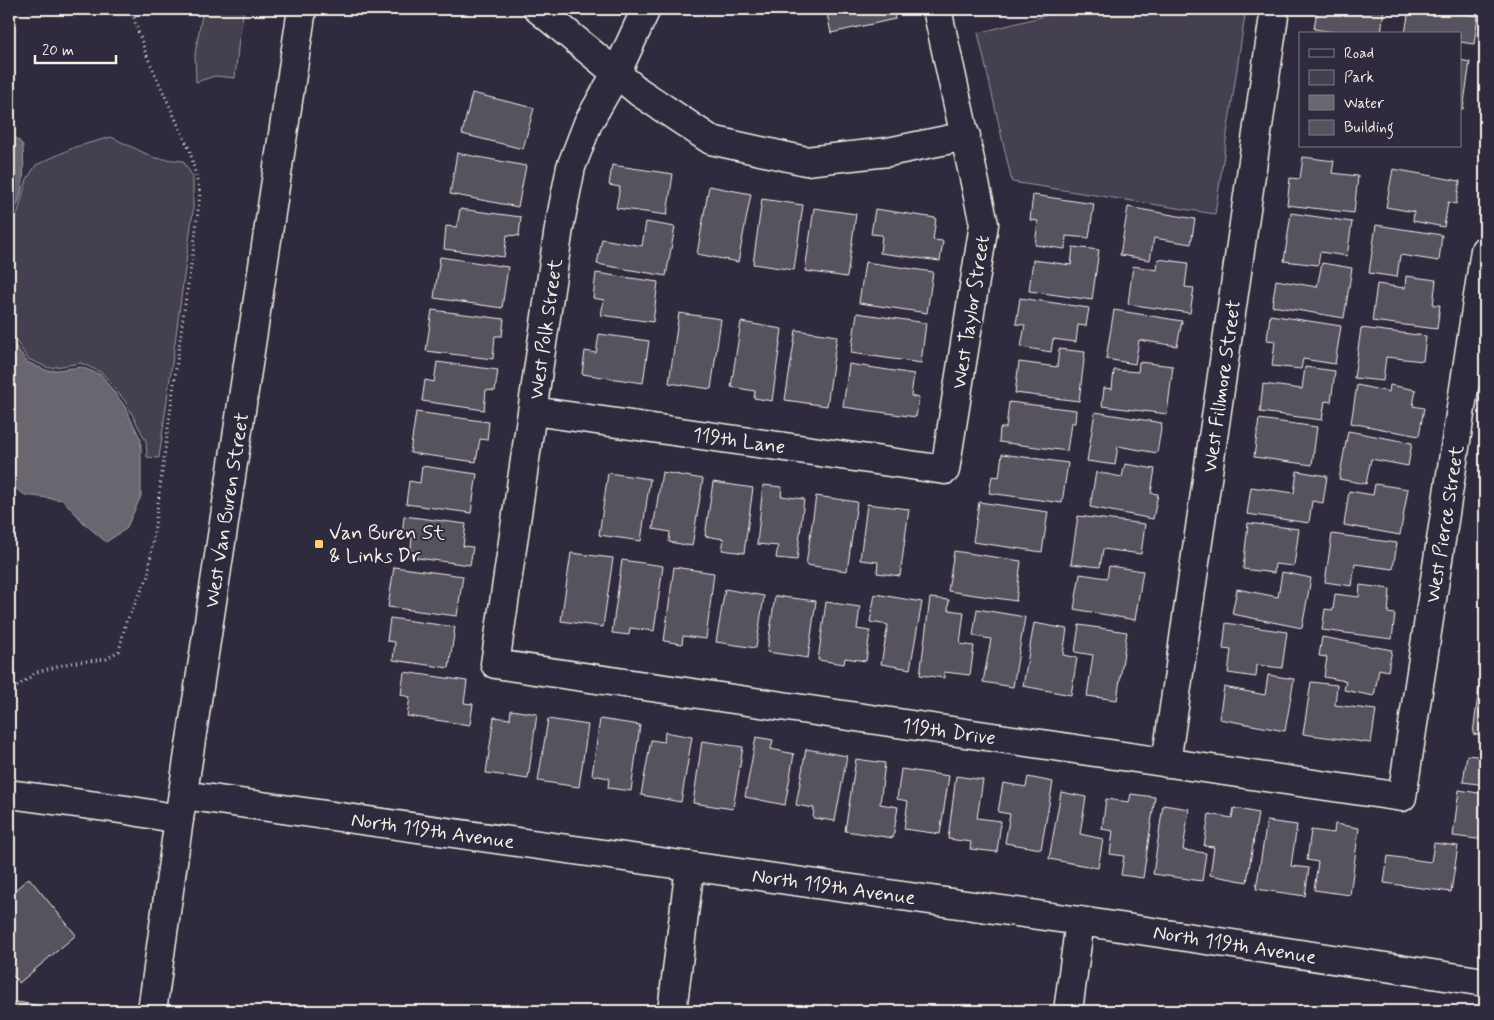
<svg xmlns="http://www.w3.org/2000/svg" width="1494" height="1020" font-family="Mynerve,sans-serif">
	<rect width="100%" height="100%" fill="#2f2a3d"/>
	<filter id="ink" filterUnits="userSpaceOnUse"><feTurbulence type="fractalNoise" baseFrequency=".02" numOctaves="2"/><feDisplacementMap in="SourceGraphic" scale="10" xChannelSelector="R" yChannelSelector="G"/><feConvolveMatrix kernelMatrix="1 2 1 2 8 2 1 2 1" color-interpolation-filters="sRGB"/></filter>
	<g filter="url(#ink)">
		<!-- green -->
		<path fill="#454050" stroke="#9c989c" d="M203,9h41l-5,29 -4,40 -20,-2 -19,6 -1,-28z
			M1072,9h174l-31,205 -203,-32 -34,-149z
			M111,137l44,21 28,3 10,16v34l-34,247 -12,-1 -1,-16 -21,-40 -23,-28 -21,-10 -32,5 -21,-9 -19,-29v-106l9,-12 9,-33 9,-14 39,-18z"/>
		<!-- water -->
		<path fill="#6a6670" stroke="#a19ea0" d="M9,130l14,15c1,28 3,51 -14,75z
			M9,336l18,26 21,9 33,-4 20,8 23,30 17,35v56l-15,33 -20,13 -21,-18 -22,-24 -38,-5 -16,-11z"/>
		<!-- building -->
		<path fill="#56525f" stroke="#f4f1e8" d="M826,9h67l2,10 -64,14z
			M1317,9h67l-3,25h-36l-31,-5z
			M1409,9h14l55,7 -4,28 -14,-2v-8h-55z
			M1460,60l10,2 -7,47h-3z
			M472,93l62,15 -11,41 -61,-15z
			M457,153l69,13 -8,41 -68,-13z
			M1303,157l31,4 -2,12 26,3 -4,37 -67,-8 3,-27 10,1z
			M612,165l61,9 -6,41 -51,-7 4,-21 -11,-2z
			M1393,169l67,12 -4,23 -8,-2 -4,25 -31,-6 1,-9 -28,-5z
			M709,186l42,8 -13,68 -41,-8z
			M1033,195l61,9 -5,34 -23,-2 -1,13 -30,-4 3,-24 -8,-1z
			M762,199l41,6 -9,65 -41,-6z
			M1128,207l67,12 -4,25 -37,-6 -4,22 -30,-5z
			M814,208l42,6 -9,63 -42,-6z
			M460,209l61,8 -2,19 -12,-1 -3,22 -60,-8 2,-23 11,1z
			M875,209l61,9 -3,22 10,1 -3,20 -60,-8 2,-18 -11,-1z
			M1291,213l61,9 -5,34 -27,-4 -2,13 -34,-4z
			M646,222l29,5 -9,49 -69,-12 5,-25 40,7z
			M1376,225l66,10 -3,26 -39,-6 -3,22 -28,-4z
			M1073,247l26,3 -7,50 -63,-9 4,-31 38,5z
			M440,257l68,10 -6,41 -68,-10z
			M1158,259l30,4 -3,24 9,1 -4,25 -62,-9 5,-38 24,4z
			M865,262l68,10 -6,41 -68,-10z
			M1322,263l30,5 -8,50 -72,-12 4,-26 41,7z
			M596,273l62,9 -5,40 -52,-7 3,-15 -11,-2z
			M1406,276l30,4 -3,25h7l-3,24 -65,-8 5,-37 28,4z
			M1020,298l69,10 -3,18 -8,-1 -2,17 -23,-3 -2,13 -30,-5 4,-22 -9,-1z
			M432,310l72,9 -2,17h-7l-2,23 -67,-8z
			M1114,310l68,11 -5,25 -38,-6 -4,24 -29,-5z
			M679,313l42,6 -10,70 -42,-6z
			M857,313l69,10 -5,40 -70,-10z
			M1270,315l71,11 -6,38 -32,-5 -2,10 -29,-3 3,-25 -8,-1z
			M741,322l41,7 -10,72 -18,-3 1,-7 -24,-4z
			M1361,328l65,8 -3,25 -37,-4 -3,24 -29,-3z
			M796,330l41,6 -10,70 -42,-6z
			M599,334l50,7 -6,42 -61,-9 3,-23 11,2z
			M1059,349l26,3 -6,49 -64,-8 4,-31 38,5z
			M437,362l61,8 -3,21 -9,-1 -2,20 -62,-9 3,-21 9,2z
			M1139,362l34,4 -6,48 -65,-8 2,-18 8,1 2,-19 24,2z
			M849,364l65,10 -3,22 8,2 -3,19 -73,-10z
			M1305,367l30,4 -4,31 -6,-1 -3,19 -62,-8 3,-28 39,5z
			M1357,385l32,7 1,-7 26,5 -3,16 11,2 -5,28 -68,-13z
			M1009,402l67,8 -1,13h-4l-4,28 -68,-9 1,-14h6z
			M416,412l73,10 -2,18 -7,-1 -4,23 -66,-9z
			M1095,412l67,11 -5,30 -39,-7 -3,19 -28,-4z
			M1259,419l58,8 -5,38 -58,-8z
			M1348,431l64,12 -4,23 -37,-7 -5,25 -27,-5z
			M1002,454l66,9 -6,40 -73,-10 3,-17 7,1z
			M1125,464l30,5 -4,24 7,1 -5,25 -63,-12 6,-35 26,5z
			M422,466l55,8 -6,39 -65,-9 3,-23 11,2z
			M1297,471l30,5 -4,27 -11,-2 -3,22 -62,-9 4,-27 43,6z
			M662,472l41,7 -11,67 -23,-4 1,-10 -17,-3z
			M608,473l42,6 -9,62 -42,-6z
			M713,482l40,6 -9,65 -22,-3 2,-11 -19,-3z
			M1375,484l33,5 -8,46 -56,-10 5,-34 24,4z
			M763,485l19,2 -1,9 23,3 -7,61 -21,-2 2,-12 -21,-2z
			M816,496l41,6 -10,69 -41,-6z
			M979,502l69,10 -6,40 -69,-10z
			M867,504l42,5 -9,67 -23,-3 1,-11 -18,-2z
			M404,516l62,8 -3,22 10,1 -3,18 -60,-8 2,-19 -10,-1z
			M1078,516l67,8 -4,30 -38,-5 -3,18 -29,-3z
			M1248,523l51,6 -5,37 -19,-2 -1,9 -31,-4z
			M1332,534l65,9 -4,26 -38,-5 -3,22 -27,-4z
			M954,551l67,10 -5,40 -68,-10z
			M571,553l42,5 -10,69 -42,-6z
			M622,560l41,6 -9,65 -24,-3 -1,7 -17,-2z
			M1109,566l34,5 -8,49 -61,-11 6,-35 27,4z
			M394,567l69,9 -6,40 -69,-9z
			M674,567l40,6 -8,66 -23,-3 -1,8 -18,-3z
			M1282,572l29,6 -9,50 -70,-14 5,-25 41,8z
			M1360,585l30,4 -2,24 7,1 -3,25 -70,-9 3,-21 8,1 2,-16 24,3z
			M725,589l39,7 -8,52 -40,-6z
			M875,594l47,8 -12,67 -29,-5 7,-39 -18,-3z
			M775,596l41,5 -8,57 -41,-6z
			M930,598l19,2 -1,10 16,2 -4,32 14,2 -4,29 -26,-3v6l-24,-3z
			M826,602l34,5 -3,22 13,2 -4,30 -21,-3 -1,6 -26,-4z
			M977,609l48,8 -12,70 -30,-5 8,-43 -18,-3z
			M390,618l65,9 -6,41 -56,-8 2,-18 -8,-1z
			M1034,623l33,6 -4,26 14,3 -6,37 -48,-9z
			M1226,623l61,9 -5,36 -25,-3 -1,12 -28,-4 3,-23 -8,-1z
			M1079,625l48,7 -10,68 -30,-4 6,-41 -18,-3z
			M1322,637l70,13 -4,21 -9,-2 -5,27 -30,-6 2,-9 -22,-4 3,-20 -8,-1z
			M1485,647v31l-6,-1z
			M404,672l63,9 -3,22 9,1 -3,21 -63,-9 3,-19 -9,-2z
			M1268,675l26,4 -9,52 -66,-12 5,-32 41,8z
			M1311,682l26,3 -2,20 41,5 -5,33 -68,-9z
			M1479,687l6,1v48l-12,-2z
			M511,710l26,4 -9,65 -42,-6 8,-56 16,2z
			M548,719l40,6 -9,62 -41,-6z
			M600,719l40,6 -9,66 -23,-3 1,-10 -17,-3z
			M665,732l27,5 -11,65 -40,-7 10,-55 13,2z
			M756,737l17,3 -2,9 23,5 -9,51 -40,-8z
			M702,741l41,6 -10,62 -40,-6z
			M806,749l41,7 -12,65 -22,-3 1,-10 -18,-3z
			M1467,755l18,2v28l-22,-3z
			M856,759l29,4 -5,41 18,3 -5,31 -48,-7z
			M901,769l48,7 -9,58 -36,-5 4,-28 -11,-2z
			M956,776l27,4 -6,38 24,3 -4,31 -27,-3 1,-7 -23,-3z
			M1028,777l25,5 -12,67 -36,-6 5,-29 -12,-2 5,-29 23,4z
			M1459,790l26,4v46l-32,-4z
			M1061,792l25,5 -6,37 23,5 -5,29 -49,-9z
			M1131,794l24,3 -12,81 -22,-3 3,-19 -14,-2 3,-23 -11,-2 4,-30 23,3z
			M1163,805l26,4 -6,41 23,3 -4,28 -49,-7z
			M1234,808l24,5 -11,69 -37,-7 4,-28 -10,-1 5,-32 23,4z
			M1267,821l30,4 -6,41 18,2 -4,28 -49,-7z
			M1335,824l24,4 -9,67 -36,-5 4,-28 -11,-2 4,-30 23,3z
			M1434,843l24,3 -7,46 -67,-9 4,-27 43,6z
			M29,878l47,57 -57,48 -10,-12v-76z
			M9,1001l34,5v5h-34z"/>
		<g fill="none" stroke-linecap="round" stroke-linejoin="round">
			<!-- minor casing -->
			<g stroke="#f4f1e8" stroke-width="31">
				<path id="minor" d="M538,9l101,83 72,48 95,21 82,-9 78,-16
					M646,9l-29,63 -29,51 -17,44 -12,61 -64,436 907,133 83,-547
					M533,411l412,59 39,-246 -47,-215
					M1166,763l109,-754
					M183,795l897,126 405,61
					M672,1011l18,-145
					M1068,1011l12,-90"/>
			</g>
			<!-- tertiary casing -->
			<g stroke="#f4f1e8" stroke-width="31">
				<path id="tertiary" d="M9,794l118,16 52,9"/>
			</g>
			<!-- primary casing -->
			<g stroke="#f4f1e8" stroke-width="31">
				<path id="primary" d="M152,1011l27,-192 123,-810"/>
			</g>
			<!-- path -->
			<path stroke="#f4f1e8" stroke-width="3" stroke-dasharray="1 4" stroke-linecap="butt" d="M9,699l6,-11 22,-16 33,-9 36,-4 13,-8 7,-29 22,-45 35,-260 11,-71 6,-53 -10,-42 -44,-97 -12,-35v-10"/>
			<!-- minor -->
			<use href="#minor" stroke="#2f2a3d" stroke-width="28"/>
			<!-- tertiary -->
			<use href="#tertiary" stroke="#2f2a3d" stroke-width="28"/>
			<!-- primary -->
			<use href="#primary" stroke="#2f2a3d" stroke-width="28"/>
		</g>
	</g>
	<!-- markers -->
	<rect fill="#ffd166" stroke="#2f2a3d" stroke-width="2" x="314" y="539" width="10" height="10" rx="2.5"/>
	<g text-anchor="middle" stroke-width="4" stroke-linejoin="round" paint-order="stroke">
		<!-- street labels -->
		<g font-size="20" fill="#f4f1e8" stroke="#2f2a3d">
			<text transform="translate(970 312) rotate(-81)" y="7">West Taylor Street</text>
			<text transform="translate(545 329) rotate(-82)" y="7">West Polk Street</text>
			<text transform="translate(1221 386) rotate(-82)" y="7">West Fillmore Street</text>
			<text transform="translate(739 440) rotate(8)" y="7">119th Lane</text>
			<text transform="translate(226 510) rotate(-81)" y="7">West Van Buren Street</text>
			<text transform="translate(1444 524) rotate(-81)" y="7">West Pierce Street</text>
			<text transform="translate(949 731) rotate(8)" y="7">119th Drive</text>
			<text transform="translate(433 830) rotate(8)" y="7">North 119th Avenue</text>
			<text transform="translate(834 886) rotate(8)" y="7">North 119th Avenue</text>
			<text transform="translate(1235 944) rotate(9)" y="7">North 119th Avenue</text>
		</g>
		<!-- poi labels -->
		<g font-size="20" fill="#f4f1e8" stroke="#2f2a3d" text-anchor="start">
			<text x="329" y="539">Van Buren St<tspan x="329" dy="23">&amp; Links Dr</tspan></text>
		</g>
	</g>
	<!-- margin -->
	<rect width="1494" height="1020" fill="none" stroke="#2f2a3d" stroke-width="30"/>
	<rect x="15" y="15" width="1464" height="990" fill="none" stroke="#f4f1e8" stroke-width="2" filter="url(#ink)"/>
	<!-- legend -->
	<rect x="1299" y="32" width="162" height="115" fill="#2f2a3d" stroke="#7e7a81"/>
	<rect x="1309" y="49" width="25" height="8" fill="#2f2a3d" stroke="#7e7a81"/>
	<text x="1344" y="58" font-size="15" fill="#f4f1e8">Road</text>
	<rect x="1309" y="70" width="25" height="15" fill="#454050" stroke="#7e7a81"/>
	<text x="1344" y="82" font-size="15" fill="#f4f1e8">Park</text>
	<rect x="1309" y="95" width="25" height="15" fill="#6a6670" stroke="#7e7a81"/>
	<text x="1344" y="108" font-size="15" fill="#f4f1e8">Water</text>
	<rect x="1309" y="120" width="25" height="15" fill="#56525f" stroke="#7e7a81"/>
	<text x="1344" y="132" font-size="15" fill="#f4f1e8">Building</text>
	<!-- scale -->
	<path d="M35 55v8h81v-8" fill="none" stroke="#f4f1e8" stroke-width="2.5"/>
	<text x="42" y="55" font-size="15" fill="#f4f1e8" stroke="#2f2a3d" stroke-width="4" paint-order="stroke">20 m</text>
</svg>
